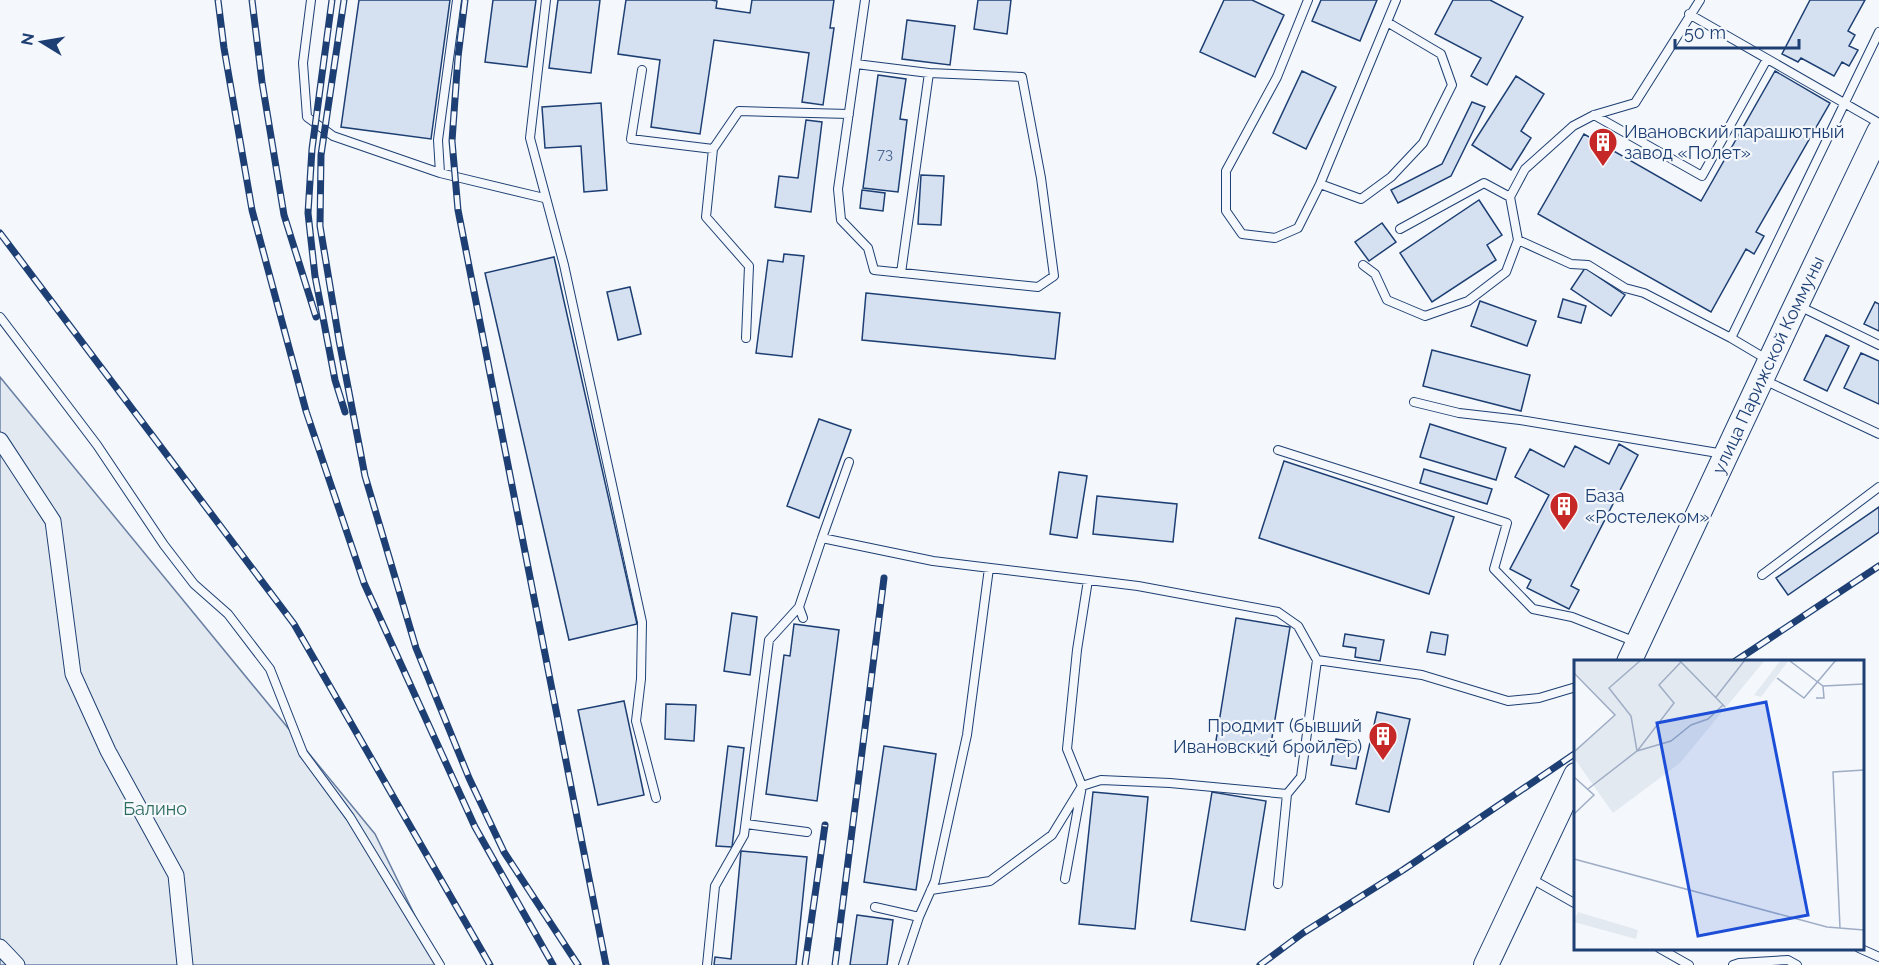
<svg xmlns="http://www.w3.org/2000/svg" width="1879" height="965" font-family="Raleway,sans-serif">
	<rect width="100%" height="100%" fill="#f4f7fb"/>
	<!-- green -->
	<path fill="#e3e9f0" stroke="#687fa3" stroke-width="1.5" d="M0,377l375,457 64,131h-439z"/>
	<!-- building -->
	<path fill="#d5e0f0" stroke="#1d3f73" stroke-width="1.5" d="M359,0h91l-19,139 -90,-12z
		M493,0h43l-9,67 -42,-5z
		M558,0h42l-9,73 -42,-5z
		M626,0h85l6,1 -1,7 34,5 2,-13h82l-4,28h4l-11,77 -21,-3 7,-49 -95,-13 -14,94 -49,-7 9,-67 -42,-6z
		M978,0h33l-4,34 -33,-5z
		M1224,0h28l32,15 -29,62 -55,-25z
		M1321,0h56l-17,41 -48,-20z
		M1453,0h37l33,17 -36,68 -16,-9 10,-18 -46,-24z
		M1810,0h55l-17,31 7,4 -6,11 9,4 -9,16 -7,-4 -8,14 -33,-18 -3,4 -16,-8z
		M907,20l48,6 -5,39 -48,-6z
		M1302,71l34,16 -30,62 -33,-16z
		M1775,71l55,32 -74,129 8,4 -10,18 -8,-5 -35,63 -173,-98 46,-80 117,67z
		M878,75l28,4 -6,40 7,1 -9,72 -35,-4z
		M1516,76l28,18 -23,37 10,7 -20,32 -39,-25z
		M1472,102l13,5 -34,69 -53,27 -7,-13 51,-26z
		M601,103l6,87 -23,2 -3,-46 -36,2 -3,-41z
		M806,120l16,2 -11,90 -36,-5 4,-31 19,2z
		M921,175l23,1 -3,49 -23,-1z
		M862,190l23,3 -2,18 -23,-3z
		M1479,200l23,35 -15,10 9,15 -64,42 -32,-49z
		M1382,223l14,19 -27,19 -14,-19z
		M784,254l20,2 -12,101 -36,-4 12,-93 15,2z
		M554,257l83,367 -68,16 -84,-367z
		M1585,268l40,27 -14,21 -40,-27z
		M630,287l11,47 -23,6 -11,-48z
		M866,293l194,20 -5,46 -193,-19z
		M1563,299l23,7 -5,17 -23,-6z
		M1480,301l56,20 -9,25 -56,-20z
		M1875,302l4,2v27l-15,-7z
		M1826,335l23,11 -22,45 -23,-11z
		M1432,350l98,25 -9,36 -98,-25z
		M1861,353l18,8v43l-35,-16z
		M819,419l32,11 -32,88 -32,-12z
		M1430,424l76,24 -10,32 -76,-23z
		M1619,444l19,11 -67,131 8,4 -10,19 -42,-21 4,-8 -21,-11 39,-74 -34,-18 15,-28 34,18 11,-21 34,18z
		M1284,461l170,56 -25,77 -170,-56z
		M1424,469l68,20 -5,15 -67,-21z
		M1059,472l28,4 -10,62 -27,-4z
		M1097,496l80,8 -4,38 -80,-8z
		M1879,507v25l-91,63 -12,-17z
		M732,613l25,4 -7,58 -26,-4z
		M1236,618l54,9 -21,129 -54,-9z
		M794,624l45,6 -22,171 -51,-7 18,-139 6,1z
		M1431,632l17,3 -3,20 -18,-3z
		M1345,634l39,6 -4,21 -25,-4 1,-9 -13,-2z
		M624,701l20,94 -46,10 -20,-95z
		M666,704l30,1 -2,36 -29,-2z
		M1377,712l33,7 -21,93 -33,-8z
		M1336,739l25,4 -5,26 -25,-4z
		M728,746l16,2 -12,99 -16,-1z
		M884,746l52,8 -20,136 -52,-8z
		M1093,792l55,5 -13,132 -56,-5z
		M1212,792l54,9 -21,129 -54,-9z
		M741,851l66,6 -11,108h-82l1,-8 16,2z
		M857,915l36,5 -6,45h-37z"/>
	<g fill="none" stroke-linecap="round" stroke-linejoin="round">
		<!-- lane casing -->
		<g stroke="#1d3f73" stroke-width="10">
			<path id="lane" d="M311,0l-8,63 4,54 26,19 107,37 104,25
				M546,0l-16,138 34,127 78,357 -1,57 -5,42 20,77
				M1308,0l-31,77 -51,94v40l16,23 33,4 23,-10 22,-44 76,-184
				M1689,14l190,109
				M856,64l73,9 93,4 19,101 13,98 -16,11 -164,-17 -6,-22 -27,-28 -3,-31 27,-189
				M642,70l-11,69 82,10 26,-38 110,3
				M1594,115l108,61 65,-117
				M713,149l-7,68 43,49 -3,72
				M440,173l-2,-33 19,-140
				M1320,184l41,15 30,-22 32,-34 29,-58 -11,-31 -54,-32
				M1510,197l15,-28 48,-43 21,-11 41,-12 65,-103
				M1400,229l84,-46 26,14 8,43
				M1363,265l12,9 12,26 38,16 43,-15 38,-29 12,-32 53,24 17,1 37,23 19,5 87,45 37,22
				M901,273l28,-200
				M1799,306l80,39
				M0,317l97,128 67,100 30,39 34,30 42,55 33,84 47,64 90,148
				M1731,338l148,-306
				M1764,380l115,54
				M1414,402l45,11 61,7 204,34
				M1278,450l229,73 -13,46 39,40 39,8 64,25
				M822,538l27,-76
				M1762,575l117,-88
				M1088,580l-11,70 -10,99 15,37 19,-6 69,3 117,11 -9,90
				M803,618l-4,-11 23,-69 111,23 205,25 140,26 20,14 19,34 105,15 86,26 31,-3 37,-11
				M1287,794l14,-17 16,-117
				M746,824l61,8
				M1530,878l46,26
				M931,890l59,-9 62,-46 30,-49 -17,93
				M875,907l44,10 16,-36 32,-146 22,-167
				M1659,948l30,17
				M1859,948l20,9
				M707,965l8,-79 29,-51 25,-195 30,-33
				M903,965l16,-48
				M1733,965l6,-2 49,-3 9,5"/>
		</g>
		<!-- street casing -->
		<g stroke="#1d3f73" stroke-width="17">
			<path id="street" d="M0,440l53,81 20,153 35,77 68,124 9,90
				M0,947l17,18"/>
		</g>
		<!-- primary casing -->
		<g stroke="#1d3f73" stroke-width="26">
			<g id="primary">
				<path id="s1" d="M1629,662l161,-344 89,-186"/>
				<path d="M1486,965l90,-190"/>
			</g>
		</g>
		<!-- lane -->
		<use href="#lane" stroke="#f4f7fb" stroke-width="8"/>
		<!-- street -->
		<use href="#street" stroke="#f4f7fb" stroke-width="15"/>
		<!-- primary -->
		<use href="#primary" stroke="#f4f7fb" stroke-width="24"/>
		<!-- rail casing -->
		<g stroke="#1d3f73" stroke-width="7">
			<path id="rail" d="M218,0l6,48 28,162 54,201 58,172 111,244 78,138
				M252,0l10,82 22,133 32,102
				M332,0l-20,149 -4,64 7,63 20,104 10,32
				M344,0l-23,155 -1,71 19,114 26,136 51,172 53,130 35,74 74,113
				M465,0l-7,57 -6,84 6,69 148,755
				M0,233l294,391 196,341
				M1734,662l145,-96
				M805,965l20,-140
				M835,965l49,-387
				M1260,965l43,-32 100,-63 173,-117"/>
		</g>
		<!-- rail -->
		<use href="#rail" stroke="#f4f7fb" stroke-width="4.5" stroke-dasharray="14" stroke-linecap="butt"/>
	</g>
	<!-- icons -->
	<defs>
		<g id="building-pin" transform="scale(1.5)"><path d="M0 17L-7.5 6A9.5 9.5 0 1 1 7.5 6Z" fill="#c62828" stroke="#f4f7fb"/><path d="M-4-6H4V6H1V3H-1V6H-4ZM-2.5-4.3h1.7v1.8h-1.7ZM.8-4.3h1.7v1.8H.8ZM-2.5-1h1.7V.8h-1.7ZM.8-1h1.7V.8H.8Z" fill="#fff"/></g>
	</defs>
	<g fill-rule="evenodd">
		<use href="#building-pin" x="1603" y="142"/>
		<use href="#building-pin" x="1564" y="506"/>
		<use href="#building-pin" x="1383" y="736"/>
	</g>
	<g text-anchor="middle" stroke-width="4.5" stroke-linejoin="round" paint-order="stroke">
		<!-- number labels -->
		<g font-size="15" fill="#4b6792">
			<text x="885" y="159">73</text>
		</g>
		<!-- poi labels -->
		<g font-size="18" fill="#1d3f73" stroke="#f4f7fb" text-anchor="start">
			<text x="1624" y="138">Ивановский парашютный<tspan x="1624" dy="21">завод «Полет»</tspan></text>
			<text x="1585" y="502">База<tspan x="1585" dy="21">«Ростелеком»</tspan></text>
			<text x="1362" y="732" text-anchor="end">Продмит (бывший<tspan x="1362" dy="21">Ивановский бройлер)</tspan></text>
		</g>
		<!-- street labels -->
		<g font-size="18" fill="#1d3f73" stroke="#f4f7fb">
			<text dy="6" stroke="none"><textPath href="#s1" startOffset="328">улица Парижской Коммуны</textPath></text>
		</g>
		<!-- park labels -->
		<g font-size="18" fill="#2c6c60" stroke="#f4f7fb">
			<text x="155" y="815">Балино</text>
		</g>
	</g>
	<!-- overview -->
	<g transform="translate(1574 660)">
		<rect width="290" height="290" fill="#f4f7fb"/>
		<path d="M0,0h191l-85,103 -67,50 -39,-55v-8l41,-35 -41,-43zM207,0h8l-28,37 -7,-2zM4,252l60,18 -2,9 -62,-17z" fill="#e3e9f0"/>
		<path fill="none" stroke="#9eadc5" stroke-width="1.5" d="M105,0l46,47M216,1l33,25 41,-2M0,13l41,42 -41,37M203,18l27,20 32,-38M142,37l29,-37M242,38h8l-1,-12M64,90l36,-47 -15,-18 22,-23M63,91l-6,-35 -22,-28 32,-28M0,117l20,18 -20,19M14,129l49,-38 34,-10 20,-16 17,-6 15,-14M0,199l253,68 37,3M266,268l-7,-156 31,-2"/>
		<path fill="#1d4ed8" fill-opacity="0.15" stroke="#1d4ed8" stroke-width="3" d="M192,42l42,213 -110,21 -41,-213z"/>
		<rect width="290" height="290" fill="none" stroke="#1d3f73" stroke-width="3"/>
	</g>
	<!-- north arrow -->
	<g transform="translate(42 42) rotate(281)" stroke="#f4f7fb" stroke-width="4.5" paint-order="stroke">
	<path d="M0-4.5L10 22L0 15L-10 22Z" fill="#1d3f73"/>
	<text y="-9" font-size="16" font-weight="bold" text-anchor="middle" fill="#1d3f73">N</text>
	</g>
	<!-- scale -->
	<path d="M1675 39v9h124v-9" fill="none" stroke="#1d3f73" stroke-width="3"/>
	<text x="1684" y="39" font-size="18" fill="#1d3f73" stroke="#f4f7fb" stroke-width="4.5" paint-order="stroke">50 m</text>
</svg>
